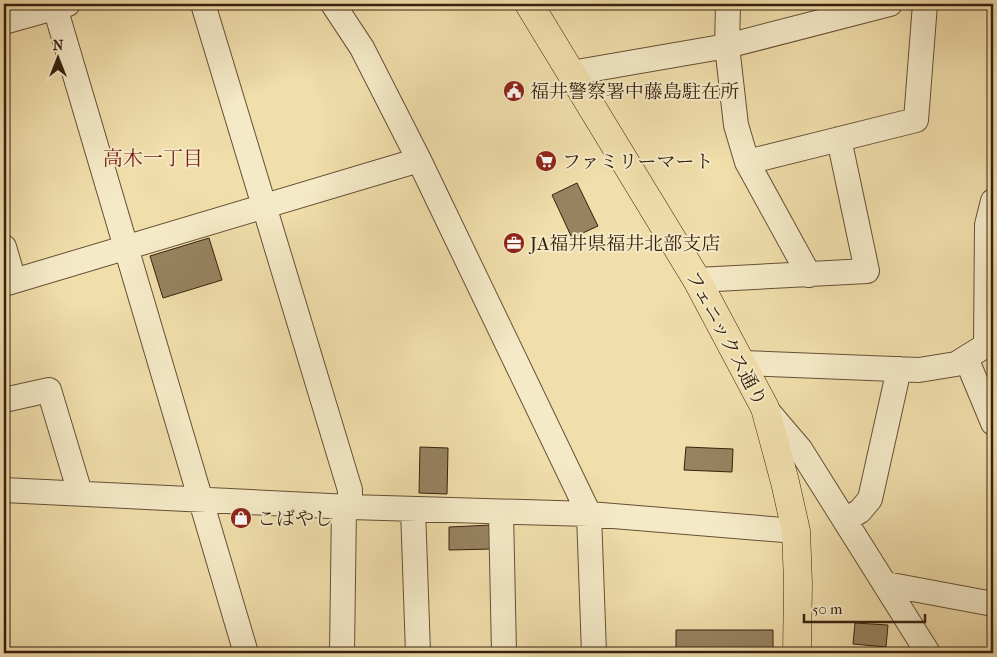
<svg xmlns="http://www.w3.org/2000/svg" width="997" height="657" font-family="'IM FELL French Canon','Noto Serif JP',serif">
	<rect width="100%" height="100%" fill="#f0deab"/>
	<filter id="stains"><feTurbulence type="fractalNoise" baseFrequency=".004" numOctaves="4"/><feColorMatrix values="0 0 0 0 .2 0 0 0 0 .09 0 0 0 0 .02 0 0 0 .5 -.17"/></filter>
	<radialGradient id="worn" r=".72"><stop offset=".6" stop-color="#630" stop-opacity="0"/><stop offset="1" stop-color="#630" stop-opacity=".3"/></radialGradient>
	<!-- building -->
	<path fill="#978360" stroke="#37200e" d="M577,183l21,43 -26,12 -20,-43z
		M209,238l13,42 -59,18 -13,-42z
		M420,447l28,1 -1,46 -28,-1z
		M686,447l47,2 -1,23 -48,-2z
		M492,525l1,24 -44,1v-23z
		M855,623l33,2 -2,22 -33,-3z
		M676,630h97v23h-97z"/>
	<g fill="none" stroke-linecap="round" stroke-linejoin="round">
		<!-- minor casing -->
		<g stroke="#655035" stroke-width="26">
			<path id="minor" d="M54,4l192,649
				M203,4l147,486v17
				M333,4l29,44 57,112 170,354 5,139
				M728,4l-1,42 9,79 11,37 62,113
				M4,22l64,-18
				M571,73l156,-27 163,-42
				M747,162l169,-42 9,-116
				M4,247l10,34
				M697,280l170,-9 -28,-132
				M4,284l415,-124
				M986,345l1,-120 6,-24
				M966,358l27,65
				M742,363l177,7 37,-6 37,-23
				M4,400l45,-10 31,103
				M765,408l35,41 128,204
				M4,490l346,17 239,7 207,17
				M413,509l5,144
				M501,512l3,141
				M845,520l15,-9 10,-12 29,-130
				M886,584l107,20
				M342,653l2,-147"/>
		</g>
		<!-- major casing -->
		<g stroke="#37200e" stroke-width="29">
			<path id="major" d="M529,4l168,276 68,128 20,74 11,49 2,52 -1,70"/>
		</g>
		<!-- minor -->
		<use href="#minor" stroke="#f5eac8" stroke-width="24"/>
		<!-- major -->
		<use href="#major" stroke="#f0deab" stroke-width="28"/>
	</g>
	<!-- icons -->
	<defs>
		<g id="civic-disc" transform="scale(1.125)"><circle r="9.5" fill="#8f2418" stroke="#f5eac8"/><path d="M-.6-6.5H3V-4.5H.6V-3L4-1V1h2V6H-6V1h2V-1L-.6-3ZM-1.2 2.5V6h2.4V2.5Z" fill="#fff"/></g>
		<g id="supermarket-disc" transform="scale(1.125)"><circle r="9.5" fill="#8f2418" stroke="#f5eac8"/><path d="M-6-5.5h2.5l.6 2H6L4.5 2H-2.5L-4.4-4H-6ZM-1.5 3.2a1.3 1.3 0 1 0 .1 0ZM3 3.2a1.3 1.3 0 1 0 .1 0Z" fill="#fff"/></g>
		<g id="office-disc" transform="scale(1.125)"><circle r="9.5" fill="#8f2418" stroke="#f5eac8"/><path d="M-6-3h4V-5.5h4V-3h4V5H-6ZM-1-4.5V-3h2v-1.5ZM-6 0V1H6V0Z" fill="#fff"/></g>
		<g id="shop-disc" transform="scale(1.125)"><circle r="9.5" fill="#8f2418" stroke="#f5eac8"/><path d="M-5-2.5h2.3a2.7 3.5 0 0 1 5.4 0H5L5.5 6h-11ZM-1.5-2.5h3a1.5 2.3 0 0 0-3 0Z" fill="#fff"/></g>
	</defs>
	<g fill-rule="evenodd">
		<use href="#civic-disc" x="514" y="91"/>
		<use href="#supermarket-disc" x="546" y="161"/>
		<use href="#office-disc" x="514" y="243"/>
		<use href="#shop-disc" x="241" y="518"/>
	</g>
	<g text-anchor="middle" stroke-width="4" stroke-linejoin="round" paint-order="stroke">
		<!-- poi labels -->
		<g font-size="19" fill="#37200e" stroke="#f5eac8" text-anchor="start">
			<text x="530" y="98">福井警察署中藤島駐在所</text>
			<text x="562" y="168">ファミリーマート</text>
			<text x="530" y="250">JA福井県福井北部支店</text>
			<text x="257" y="525">こばやし</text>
		</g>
		<!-- street labels -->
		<g font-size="19" fill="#37200e" stroke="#f5eac8">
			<text transform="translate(727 338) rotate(62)" y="7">フェニックス通り</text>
		</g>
		<!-- neighbourhood labels -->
		<g font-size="20" fill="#7a1f14" stroke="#f5eac8">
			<text x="153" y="165">高木一丁目</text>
		</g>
	</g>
	<!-- margin -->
	<rect width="997" height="657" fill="none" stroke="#f0deab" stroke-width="20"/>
	<rect x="5" y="5" width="987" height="647" fill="none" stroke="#37200e" stroke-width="2.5"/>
	<rect x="10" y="10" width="977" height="637" fill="none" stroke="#37200e"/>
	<!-- north arrow -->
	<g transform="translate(58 58)" stroke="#f5eac8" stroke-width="4" paint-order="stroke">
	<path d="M0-4L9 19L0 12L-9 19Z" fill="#37200e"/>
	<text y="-8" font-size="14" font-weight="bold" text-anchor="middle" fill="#37200e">N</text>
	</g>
	<!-- scale -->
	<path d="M804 614v8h121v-8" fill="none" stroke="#37200e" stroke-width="2.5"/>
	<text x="812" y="614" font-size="15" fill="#37200e" stroke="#f5eac8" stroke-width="4" paint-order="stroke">50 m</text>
	<rect width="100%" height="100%" filter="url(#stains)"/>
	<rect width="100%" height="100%" fill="url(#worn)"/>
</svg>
